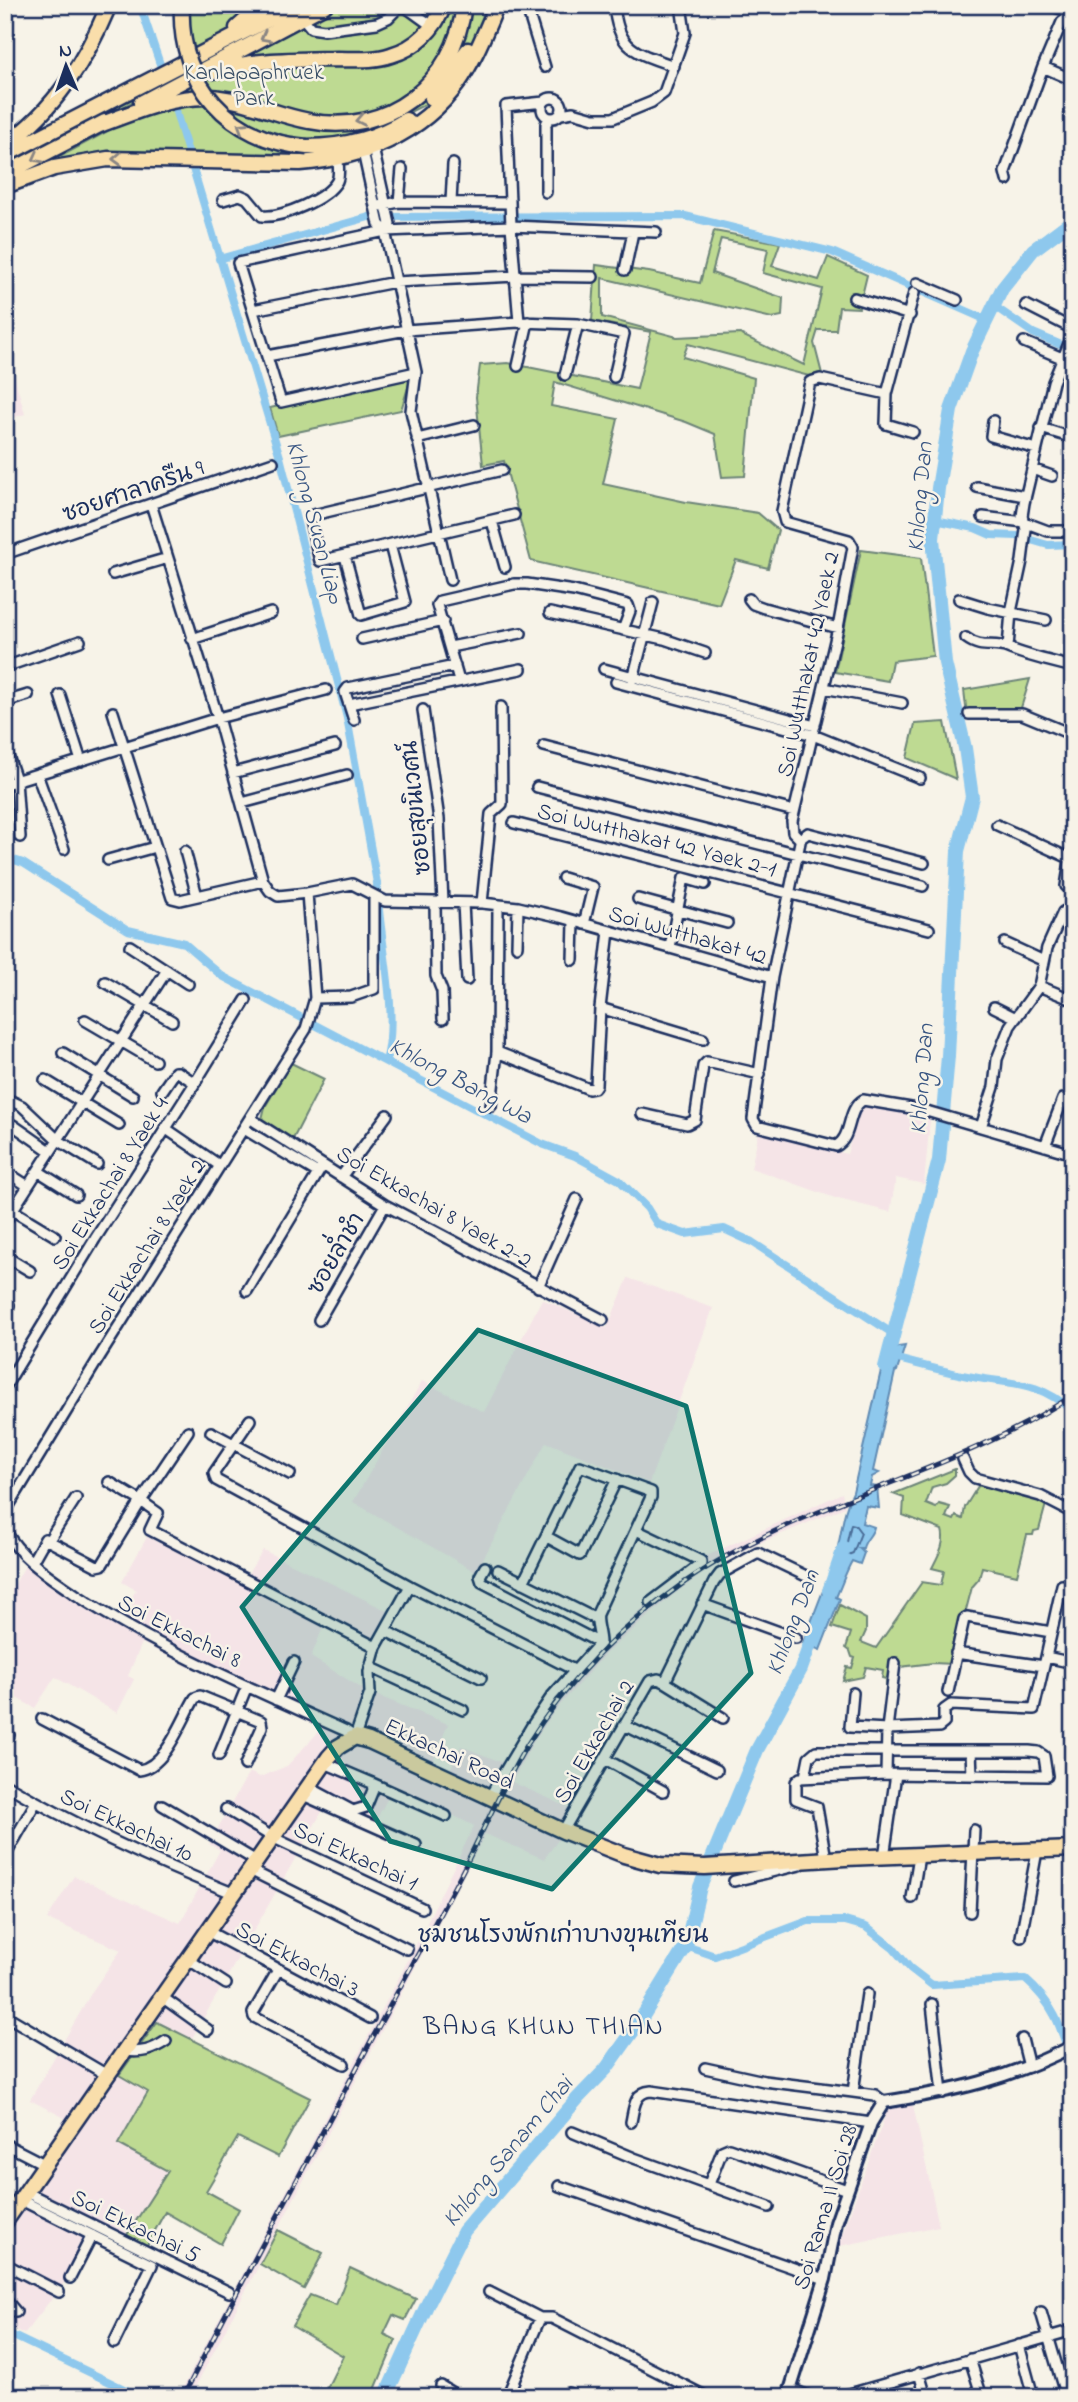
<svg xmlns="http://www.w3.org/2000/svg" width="1078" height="2402" font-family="'Indie Flower','Playpen Sans Thai',sans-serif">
	<rect width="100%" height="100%" fill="#f7f3e8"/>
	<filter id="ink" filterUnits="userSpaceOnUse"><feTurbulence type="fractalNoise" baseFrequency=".0143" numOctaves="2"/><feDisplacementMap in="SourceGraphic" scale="14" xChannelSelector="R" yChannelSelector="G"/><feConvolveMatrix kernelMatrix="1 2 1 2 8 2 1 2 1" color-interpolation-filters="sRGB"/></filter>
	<g filter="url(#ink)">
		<!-- built -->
		<path fill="#f5e4e7" d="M5,344l20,70 -20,6z
			M867,1105l63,14 -6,65 -28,-6 -6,34 -55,-14 -84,-30 8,-37 88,23 13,-45z
			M628,1278l85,30 -64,175 -103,-41 -70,130 -123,-70 69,-121 62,31 58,-113 65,29z
			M842,1493l3,14 -108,46 -34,20 -29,21 -69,60 -52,59 -21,31 -20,38 67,30 -35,47 -59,-25 -295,563h-12l237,-450 59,-121 -80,-40 -24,46 -47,-22 -132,230 -34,-18 -37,54 28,16 20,79 -43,67 -26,-12 -35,57 -40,51 -19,-10v-118l60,-88 -35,-18 63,-110 28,-40 -74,-31 27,-43 106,47 40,-73 -11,-6 40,-72 11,5 27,-11 35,-38 -137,-63 -43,-22 -14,33 6,3 -17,34 -62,-36 -20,31 -30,-16v-91l21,-37 89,62 21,-36 -14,-8 25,-45 95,46 21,-33 125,61 -19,38 -46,-22 -12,30 55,34 82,33 -16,40 18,6 11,-24 50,20 70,-96 60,-60 57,-50z
			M913,2105l26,121 -99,20 2,-11 46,-127z"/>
		<!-- green -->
		<path fill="#beda92" stroke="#6c8478" stroke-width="2" fill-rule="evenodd" d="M185,5h315l-74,99 -72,36 -28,21 -287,7 93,-50 16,-24 -143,75v-7l153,-79 27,-36z
			M714,231l66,12 -8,23 47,14 9,-23 39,18 -8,33 -20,-1 -3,23h-18l-4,13 8,31 -13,2 -121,-32 -5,13 71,21 -9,98 -23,1 -7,-43 -29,-12 -131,-40 -4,24 67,13 -15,65 83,18 72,11 20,17 -10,38 -32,-8 -17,44 -188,-43 -27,-100 -21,4 -7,-68 4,-32 28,-2 129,26 14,-57 -59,-11 4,-56 53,7 51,11zM721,239l47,10 -5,24 59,16 -18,76 -64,-31 -63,3 -75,-20v-39l170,40 10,-2 1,-18 -71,-25z
			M407,377l3,4 -9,29 -123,26 -8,-28z
			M861,550l60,8 12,98 -41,5 -4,20 -53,-9z
			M1030,679l-10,32 -53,4 -3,-25z
			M945,722l11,57 -49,-21 8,-34z
			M291,1063l33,16 -33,64 -30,-20 4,-16z
			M955,1469v6l-9,8 -14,4 -6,17 10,4 3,-4 11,3 -4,10 8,3 2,-4 7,3 2,-12 15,-24 48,12 18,9 -7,26 -5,1 -1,4h-6l-10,40 -35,-8 -3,12 -7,8 -20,77 -19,-1 -41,5 -2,18 -4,-1v-6l-4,-1 1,-8 -17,-3 -3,10 -20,4 4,-14 5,1 3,-10 -3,-1 -2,-6 -4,-3 5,-15 -19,-6 8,-22 26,14v12l-5,11 15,6 46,-66 19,3 3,-14 -12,-3c6,-12 14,-25 10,-38l-39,-15 1,-17 -11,-4z
			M157,2022l153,76 -32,59 -40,-20 -32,54 33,18 -18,35 -56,-32 -20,37 -20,-11 43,-67 -50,-27 30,-52 -29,-17z
			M278,2230l45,23 -19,36 -44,-25z
			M350,2268l66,31 -11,21 -12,-5 -9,19 12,6 -24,57h-29l-17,-7 17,-34 -51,-30 18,-31 26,10z"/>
		<!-- water -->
		<path fill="#8ec8ed" stroke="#608bb4" stroke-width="2" d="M905,1346l-8,25 -2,1 -22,99 6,2 -7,4 -2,9 7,1 2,21 -13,-2 -4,17 12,4c-2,9 -9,12 -11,21h-4l5,5 -4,11 -8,-3c-7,12 -10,24 -16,36l4,2 -20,51 -17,-7 26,-68 7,1 4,-8 -6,-7c8,-23 7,-47 19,-69l33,-143z"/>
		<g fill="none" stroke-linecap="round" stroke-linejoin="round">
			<!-- shore -->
			<path stroke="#496c97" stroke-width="2" d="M851,1524l4,1 6,8 -8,20 -5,2 -3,-4z"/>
			<!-- canal -->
			<path stroke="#8ec8ed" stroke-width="8" d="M140,5l24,71
				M172,99l108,358 67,261 30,165c1,53 23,129 9,178
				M219,259l150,-42 316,-1 147,36 155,68
				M994,306l39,27 40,17
				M935,520l40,8 16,7 26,1 31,9 25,-1
				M5,857l18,6 105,67 56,13 38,33 320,168 33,12 44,24 28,28 10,16 28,10 39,-5 28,13 140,91
				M894,1358c26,7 52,14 79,19 43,8 63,3 100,34
				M686,1946l29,10 93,-35h37l21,6 27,21 17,20 22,17 93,-6c31,27 36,49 48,88
				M5,2332l136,65"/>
			<!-- river -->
			<path stroke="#8ec8ed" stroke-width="14" d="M885,1367l54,-207 9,-104 10,-205 14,-54 -7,-49 -20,-85 -12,-124 5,-51 13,-78 21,-59 30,-62 31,-39 40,-30
				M829,1591l15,-43
				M385,2397l43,-94 36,-72 114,-133 28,-29 32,-45 48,-78 14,-59 57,-137 44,-81 14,-39"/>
			<!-- minor casing -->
			<g stroke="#1b2f5e" stroke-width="14">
				<path id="minor" d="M403,5l25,18
					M526,5l19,62
					M614,5c4,46 22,47 60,61
					M1047,5l26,7
					M302,17l9,11 13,2 53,-7 11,-5 13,-13
					M1043,67l30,13
					M542 108a10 10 0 1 1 20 0a10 10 0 1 1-20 0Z
					M561,114l12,-2 21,6h19l39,-16 12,-9 21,-60 -4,-28
					M373,148l17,76 -5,7
					M363,152l16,72 6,7 31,141 -5,39 39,169
					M1007,180l-2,-8 38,-105 19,-45 11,-7
					M546,192v-68l3,-6
					M223,200l17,-5 7,3 15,18c20,2 65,-17 75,-35 3,-7 1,-15 1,-22
					M399,202l3,-33
					M451,202l2,-38
					M375,207l24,-5 111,1
					M625,270l8,-38
					M917,283l40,17
					M854,298l56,17
					M1026,305l47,24
					M253,310l142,-28 121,-6 77,1
					M519,322l-8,-96 -5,-120 38,-4
					M1024,342l38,16
					M267,356l139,-26 113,-8 59,2 46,10 -10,43
					M518,366l10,-44
					M416,372l-135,30 -43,-139 147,-32 126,-5 145,6
					M565,375l13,-51
					M887,394l-1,30 27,8
					M993,421l-2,15 45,13
					M1041,428l32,10
					M417,439l57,-14
					M1032,469l20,7
					M502,470l-193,46 11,45 194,-46
					M977,487l48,9
					M151,504l17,54
					M983,517l41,5 24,9h25
					M492,521l13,46
					M5,554l268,-92
					M345,556l16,59 44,-13 -15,-57
					M113,574l55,-16 50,160 45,163 7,10 8,5 29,-3 45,-9 33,17 97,2 36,4 43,10 211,60 -19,142 4,7 79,20c17,-9 10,-36 27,-46l60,10 150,44
					M749,599l4,5 11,4 74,20
					M959,599l29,9 58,12
					M550,613l114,26 41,14
					M966,638c16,12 27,4 42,10 21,9 42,13 65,19
					M192,639l79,-26
					M362,639l81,-18
					M450,647l71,-14
					M1008,647l3,-35 11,-51 4,-32 -4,-13 2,-13 29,-121 20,-48
					M5,667l75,-26
					M604,669l211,57
					M633,679l20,-77
					M459,681l-22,-76 3,-4 74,-17h13l47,7 54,14 2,6 -7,19
					M616,682l197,53 107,43
					M824,688l78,15
					M60,695l21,66
					M5,702l23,-7
					M349,704l172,-35
					M423,710l16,109 4,83
					M113,712l59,186 8,2 83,-19
					M969,714h53l51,21
					M354,720l-9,-28 3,-4 107,-22
					M544,746l250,65
					M5,747l11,33 4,57
					M233,773l102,-27
					M37,774l27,75
					M5,784l213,-66 108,-28
					M537,787l386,99
					M242,803l105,-28
					M514,823l415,106
					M997,825l72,33
					M800,839l8,-6 116,30
					M185,851l12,45
					M108,860l47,-13
					M563,878l30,9 -9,37
					M1066,886l7,-43
					M638,899l89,24
					M435,903l1,73 6,15 1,28
					M463,903l4,77
					M482,903l9,-89 11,-10 -1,-97
					M1005,943l39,18
					M130,946l58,38
					M517,946l1,-39
					M670,947l14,-69 21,6
					M573,960l1,-39
					M772,977l28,-135v-3l-7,-7 -1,-11 46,-193 15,-81 -4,-7 -64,-18 -3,-11 28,-129 10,-3 67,15 27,-101
					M105,982l67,39
					M1039,986l34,14
					M315,998l36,-1 23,-8v-93
					M994,1007l22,11
					M600,1008l103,31
					M85,1020l70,41
					M497,1052l92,37 5,-1 2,-3 4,-77 9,-77
					M63,1053l70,43
					M45,1080l74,45
					M162,1091l13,-19h3l17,11
					M5,1098l17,8 36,34 39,24
					M491,1106l6,-54 1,-147
					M642,1114l45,10 8,-4 8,-54 4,-4 53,12
					M251,1119l134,86 218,115
					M13,1125l37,26
					M981,1127l13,-40 3,-28 13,-33 29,-40 8,-38 16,-36 10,-5
					M165,1128l54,37
					M244,1129l74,44
					M1045,1146l18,-47
					M5,1171l23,15
					M38,1171l38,24
					M341,1177l46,-62
					M12,1210l43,26
					M5,1222l162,-252
					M5,1256l25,15
					M538,1287l39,-88
					M247,1291l76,-126
					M5,1303l4,2
					M319,1320l66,-115
					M5,1387l90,-148 100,-156 51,-83
					M250,1420l-36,53 2,7 194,106 166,85
					M188,1431l-47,70 17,12 -8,17 226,117
					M211,1432l79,42
					M963,1459l6,13 6,6 65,18 33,17
					M5,1512l95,-156 206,-327 9,-31 -8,-105
					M5,1530c16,29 44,46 70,64 85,56 178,95 271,137l9,6 15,-44 -1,-21 7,-25 34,-61
					M636,1530l65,31v3l-50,38
					M547,1537l33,18 37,-76
					M49,1540l27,-42
					M32,1562l13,-23 52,27 5,-1 39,-64 -32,-19
					M485,1567l-5,9 2,6 118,61
					M498,1570l98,49
					M702,1604l94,34
					M386,1631l95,47
					M956,1653l88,13
					M1046,1657l16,-72 11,1
					M370,1667l93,43
					M665,1682l58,36
					M948,1692l16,-73 3,-2 84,15
					M853,1693l-3,34 37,2 52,-2 5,-4v-13l7,-5 83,4 12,-52 27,6
					M276,1700l18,-38
					M42,1719l97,51c27,-3 43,-51 56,-72l5,-2 61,25 1,6 -17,38
					M624,1725l93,45
					M5,1741l4,-6
					M971,1751l1,24
					M219,1755l28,-69
					M605,1759l58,32
					M886,1774l1,-45 8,-66
					M805,1777l4,-20 7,-6h213l9,1 6,4 3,20 -161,-2 -86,4 -4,4v17l21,8 9,52
					M372,1783l74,33
					M5,1784c75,44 150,78 230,110
					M310,1788l43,23 13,-4 7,-17 -1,-7 -47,-20
					M303,1795l113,50
					M490,1796l41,-69 21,-31 48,-53c0,-10 -5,-21 -3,-29l54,-117v-5l-71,-26 -57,117
					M162,1805l96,57
					M226,1809l48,29 148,70
					M563,1831l87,-150 8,-2 7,3 49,-100 6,-8 38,-21 50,24
					M5,1856l31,-54
					M884,1857l12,-83
					M252,1871l155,78
					M734,1881l66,-16
					M912,1898l7,-42
					M970,1912l4,-82
					M209,1932l161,86
					M1021,1937l16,-86
					M189,1960l37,24
					M278,1970l-25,43 1,4 90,47
					M867,1994l-14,98 22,3 9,7
					M162,1997l46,33
					M932,2004l10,89
					M5,2015l102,60
					M1022,2039l7,28
					M124,2051c18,2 27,0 42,-10
					M705,2068l59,13 89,11
					M631,2122c3,-14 3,-30 20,-31l220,32
					M572,2132l62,26 135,49
					M5,2144l41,21
					M709,2184l13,-33 7,-3 118,42
					M559,2186l266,93
					M26,2192l203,100
					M21,2200l131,65 -38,78
					M5,2264l54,28
					M70,2278l22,-43
					M489,2292l51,26h12l155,79
					M5,2299l11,13
					M1041,2312l25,85
					M1019,2345l14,51
					M970,2359l12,38
					M919,2373l7,24
					M441,2386l18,11
					M791,2389l20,8
					M568,2393l11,4
					M507,2397l33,-79
					M839,2397l234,-67"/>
			</g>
			<!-- tertiary casing -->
			<g stroke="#1b2f5e" stroke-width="16">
				<path id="tertiary" d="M788,2397l37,-118 11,-56 35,-100 13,-21c70,-11 125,-23 189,-56"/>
			</g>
			<!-- primary casing -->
			<g stroke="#1b2f5e" stroke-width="19">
				<path id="primary" d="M237,28l26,-23
					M214,71c40,-12 82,-11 123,-12 18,0 37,2 54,-4 25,-7 44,-26 53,-50
					M432,98l36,-48
					M141,103l184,-98
					M97,126c37,-14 74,-30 113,-29 36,2 65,18 99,24 78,16 146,-38 155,-116
					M5,145c50,-35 81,-85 104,-140
					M307,147c36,0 68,-7 99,-27
					M5,155l291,-150
					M5,174l100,-52
					M5,186l49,-18 54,-9 192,4c61,-5 121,-28 158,-80 17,-24 27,-51 39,-78
					M5,2222l324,-465 9,-10 17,-10 14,4 194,90 61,24 36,10 45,2 140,-9 228,-9"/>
			</g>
			<!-- minor -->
			<use href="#minor" stroke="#f7f3e8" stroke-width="9"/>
			<!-- tertiary -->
			<use href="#tertiary" stroke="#f7f3e8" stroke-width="10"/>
			<!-- primary -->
			<use href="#primary" stroke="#f9deab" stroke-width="14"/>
			<!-- rail casing -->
			<g stroke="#1b2f5e" stroke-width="5">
				<path id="rail" d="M183,2397c61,-121 127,-240 190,-360 30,-56 61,-111 90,-167 21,-41 40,-85 64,-125 39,-63 95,-119 155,-161 119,-84 270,-108 391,-189"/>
			</g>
			<!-- rail -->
			<use href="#rail" stroke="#f7f3e8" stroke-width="2.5" stroke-dasharray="8" stroke-linecap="butt"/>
			<!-- primary-bridge casing -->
			<g stroke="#1b2f5e" stroke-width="19" stroke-linecap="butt">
				<path id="primary-bridge" d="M182,5c-4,78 47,136 125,142"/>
			</g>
			<!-- primary-bridge -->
			<use href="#primary-bridge" stroke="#f9deab" stroke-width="14"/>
		</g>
		<!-- one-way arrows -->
		<defs><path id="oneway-chevron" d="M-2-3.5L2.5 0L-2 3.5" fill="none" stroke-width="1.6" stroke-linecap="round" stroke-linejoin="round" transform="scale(1.75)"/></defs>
		<g stroke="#8a8684">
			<use href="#oneway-chevron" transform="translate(265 37) rotate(152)"/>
			<use href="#oneway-chevron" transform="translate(360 120) rotate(169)"/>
			<use href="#oneway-chevron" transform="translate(242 127) rotate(-148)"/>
			<use href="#oneway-chevron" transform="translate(37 158) rotate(152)"/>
			<use href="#oneway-chevron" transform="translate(117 159) rotate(178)"/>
		</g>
	</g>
	<!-- marked area -->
	<path fill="#0f766e" fill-opacity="0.2" stroke="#0f766e" stroke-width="5" stroke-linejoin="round" d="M478,1330l208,76 65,267 -199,216 -162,-48 -148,-234z"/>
	<g text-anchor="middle" stroke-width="5" stroke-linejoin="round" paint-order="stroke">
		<!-- park labels -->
		<g font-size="23" fill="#3c5168" stroke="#f7f3e8">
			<text x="254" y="79">Kanlapaphruek<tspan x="254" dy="26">Park</tspan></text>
		</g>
		<!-- street labels -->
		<g font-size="23" fill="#1b2f5e" stroke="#f7f3e8">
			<text transform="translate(133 490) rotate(-19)" y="8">ซอยศาลาครืน 9</text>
			<text transform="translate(807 664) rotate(-78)" y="8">Soi Wutthakat 42 Yaek 2</text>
			<text transform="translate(415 808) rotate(-96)" y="8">ซอยสุขนิเวศน์</text>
			<text transform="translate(657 839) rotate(14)" y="8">Soi Wutthakat 42 Yaek 2-1</text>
			<text transform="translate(688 934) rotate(16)" y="8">Soi Wutthakat 42</text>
			<text transform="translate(109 1183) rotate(-58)" y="8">Soi Ekkachai 8 Yaek 4</text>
			<text transform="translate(435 1206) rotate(30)" y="8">Soi Ekkachai 8 Yaek 2-2</text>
			<text transform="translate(146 1246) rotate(-58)" y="8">Soi Ekkachai 8 Yaek 2</text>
			<text transform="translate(335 1253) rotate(-60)" y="8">ซอยล่ำชำ</text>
			<text transform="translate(180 1630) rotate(27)" y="8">Soi Ekkachai 8</text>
			<text transform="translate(593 1741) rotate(-60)" y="8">Soi Ekkachai 2</text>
			<text transform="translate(450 1753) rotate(25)" y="8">Ekkachai Road</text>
			<text transform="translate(127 1824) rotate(25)" y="8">Soi Ekkachai 10</text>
			<text transform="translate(356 1855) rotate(25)" y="8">Soi Ekkachai 1</text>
			<text transform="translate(298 1958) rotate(28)" y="8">Soi Ekkachai 3</text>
			<text transform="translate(824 2207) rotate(-73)" y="8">Soi Rama II Soi 28</text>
			<text transform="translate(136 2225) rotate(26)" y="8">Soi Ekkachai 5</text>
		</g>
		<!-- water labels -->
		<g font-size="24" font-style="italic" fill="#385582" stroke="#f7f3e8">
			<text transform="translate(919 497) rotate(-85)" y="8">Khlong Dan</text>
			<text transform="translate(316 522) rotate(75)" y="8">Khlong Suan Liap</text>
			<text transform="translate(921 1079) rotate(-86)" y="8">Khlong Dan</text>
			<text transform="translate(461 1080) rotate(28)" y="8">Khlong Bang Wa</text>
			<text transform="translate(792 1622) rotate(-69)" y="8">Khlong Dan</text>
			<text transform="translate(507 2151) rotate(-50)" y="8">Khlong Sanam Chai</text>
		</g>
		<!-- neighbourhood labels -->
		<g font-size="24" fill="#1b2f5e" stroke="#f7f3e8">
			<text x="563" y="1942">ชุมชนโรงพักเก่าบางขุนเทียน</text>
		</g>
		<!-- quarter labels -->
		<g font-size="26" letter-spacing="2" fill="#1b2f5e" stroke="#f7f3e8">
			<text x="544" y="2034">BANG KHUN THIAN</text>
		</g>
	</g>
	<!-- margin -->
	<rect width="1078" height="2402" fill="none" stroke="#f7f3e8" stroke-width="28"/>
	<rect x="14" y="14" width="1050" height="2374" fill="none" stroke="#1b2f5e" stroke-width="2.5" filter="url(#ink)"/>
	<!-- north arrow -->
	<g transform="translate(66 66) rotate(358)" stroke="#f7f3e8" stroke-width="5" paint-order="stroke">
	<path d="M0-5L12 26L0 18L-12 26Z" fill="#1b2f5e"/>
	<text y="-10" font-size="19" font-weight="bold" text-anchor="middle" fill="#1b2f5e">N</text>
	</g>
</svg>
